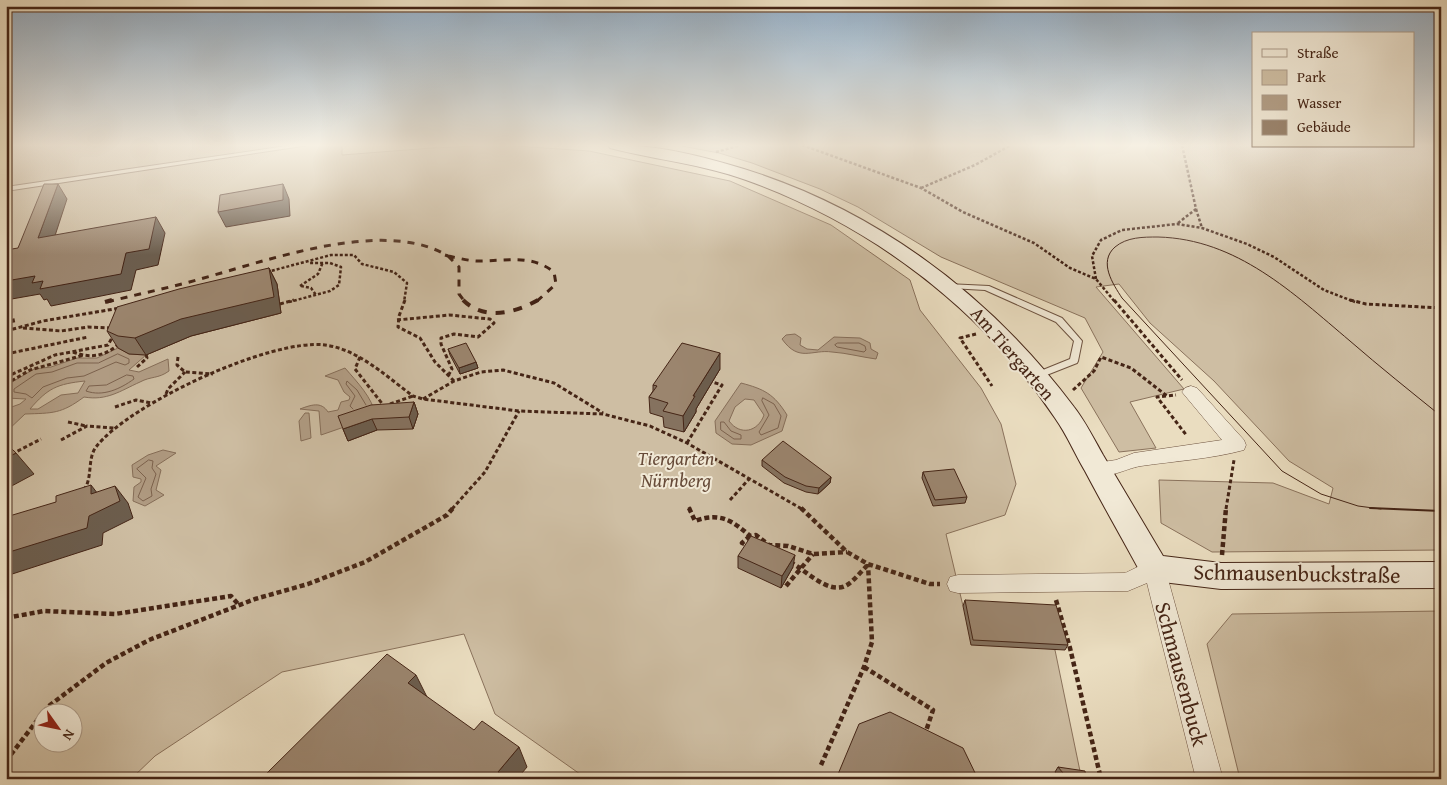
<svg xmlns="http://www.w3.org/2000/svg" width="1447" height="785" font-family="'Gentium Book Plus',serif">
	<rect width="100%" height="100%" fill="#eaddc0"/>
	<filter id="stains"><feTurbulence type="fractalNoise" baseFrequency=".004" numOctaves="4"/><feColorMatrix values="0 0 0 0 .2 0 0 0 0 .09 0 0 0 0 .02 0 0 0 .5 -.17"/></filter>
	<radialGradient id="worn" r=".72"><stop offset=".6" stop-color="#630" stop-opacity="0"/><stop offset="1" stop-color="#630" stop-opacity=".3"/></radialGradient>
	<!-- green -->
	<path fill="#cebea3" stroke="#8a725c" fill-rule="evenodd" d="M6,145h336v10l90,-7 69,-3 88,6 141,30 101,44 79,55 10,30 61,78 20,36 15,60 -11,31 -59,19 17,72 92,44 26,126 -21,3h-473l-92,-65 -31,-80 -182,38 -127,84 -24,23h-125zM42,712h30v30h-30z
		M676,145h765v405l-229,2 -51,-29 -2,-43 114,3 56,21 4,-16 -44,-27 -75,-80 -64,-58 -31,-39 -23,3 88,102 -54,13 26,46 -37,4 -38,-64 22,-36 -18,-34 -144,-61 -83,-50 -38,-18 -68,-26 -33,-10z
		M1441,611v168h-201l-33,-135 25,-30z"/>
	<!-- water -->
	<path fill="#b29e86" stroke="#866e59" fill-rule="evenodd" d="M795,334l6,4 -1,7 7,4 11,1 16,-13 26,1 10,5 1,6 7,4 -2,6c-15,-2 -29,-6 -44,-7 -20,-3 -33,11 -50,-13l4,-4z
		M118,348l11,6 17,1 -17,15 10,2 29,-13 1,12c-11,8 -18,5 -29,11 -20,9 -33,19 -56,15 -23,17 -31,16 -59,17l-19,18v-23l14,-5 6,-5 -20,-1 1,-13 27,-16 17,-2 26,-9h20zM85,381l-7,12 -17,2 -23,14h-8c18,-21 27,-25 55,-28z
		M345,368c12,14 27,29 31,48l-55,19 -2,-24 -19,-2c11,-4 21,-8 28,3l10,-2 3,-8 8,-2 1,-3 -6,-5 -6,-12 -13,-4z
		M741,383c23,6 33,11 46,32l-5,16 -31,14 -19,-1 -16,-11 -1,-12zM745,399l9,1 10,15c-6,17 -24,21 -35,6l6,-14z
		M305,413h4l2,25 -10,3 -2,-20z
		M163,450l13,3 -20,13 5,4 -5,20 8,5 -19,11 -12,-5 1,-14 7,-5v-3l-8,-2 -1,-12 16,-10z"/>
	<g fill="none" stroke-linecap="round" stroke-linejoin="round">
		<!-- shore -->
		<path stroke="#7c624e" stroke-width="1" d="M838,343h21l6,3 1,4 -2,2 -27,-5 -2,-2z
			M118,354l11,5v4l-4,2 -9,-3 -32,14 -17,2 -24,9 -11,11 -6,-4 -12,-2v-3l22,-15 16,-2 25,-9h21z
			M127,375l6,1 1,3c-14,10 -31,18 -48,12l3,-5 17,-1z
			M763,398l11,6 7,12 -3,12 -17,7 -2,-3 10,-17 -7,-14z
			M353,409l-3,-3 5,-10 -9,-12 1,-3 10,9 9,15
			M721,422h3l7,9 10,4v4h-7l-13,-9z
			M149,460l4,1 -1,7 4,6 -5,15 1,7 -9,5 -5,-4 8,-19 -9,-9z"/>
		<!-- lane casing -->
		<g stroke="#6e5340" stroke-width="2">
			<path id="lane" d="M293,145h16l-303,46v-4z
				M947,284l42,2 73,32 20,23 -4,20 -1,2 -38,15h-6l-1,-2 1,-2 37,-15 4,-18 -18,-19 -71,-32 -35,-2 -4,-2z"/>
		</g>
		<!-- street casing -->
		<g stroke="#6e5340" stroke-width="1">
			<path id="street" d="M1191,386l6,2 47,52 2,5 -2,5c-33,9 -69,11 -103,16 -18,3 -31,14 -52,8l-3,-5 3,-5 27,-4 18,-7 88,-13 -40,-48 3,-4z
				M1154,559l8,3 3,6 58,211h-27l-49,-196 -19,8 -170,2 -8,-2 -3,-7 3,-7 8,-2 167,-2z"/>
		</g>
		<!-- secondary casing -->
		<g stroke="#452516" stroke-width="2">
			<path id="secondary" d="M608,145c44,0 77,7 119,19 140,39 260,127 347,243 11,14 20,32 29,48 20,34 40,67 60,101l58,7 220,-1v26l-220,1 -67,-8 -11,-4c-19,-35 -39,-70 -58,-106 -10,-17 -18,-36 -30,-53 -74,-110 -184,-193 -309,-238 -44,-16 -90,-20 -136,-32z"/>
		</g>
		<!-- path-far2 -->
		<path stroke="#452516" stroke-width="2.5" stroke-dasharray="3 2" stroke-linecap="butt" d="M802,145l119,43 42,24 71,31 36,25 26,11 19,23
			M716,152l25,-7
			M921,188l54,-23 36,-20
			M1196,209l6,19
			M1178,223l18,-14 -14,-64
			M267,272l64,-17h23l8,9 32,8 13,11 -3,19
			M1096,279l-4,-23 9,-16 21,-10 55,-6 25,4 45,16 27,13 50,33 31,12
			M300,286l18,-12 5,-12
			M301,286l10,2 5,7
			M289,302l41,-11 9,-6 2,-18 -11,-4h-21"/>
		<!-- path-far1 -->
		<path stroke="#452516" stroke-width="3" stroke-dasharray="4 2.5" stroke-linecap="butt" d="M405,300l-6,16 -1,11 22,11 15,24 19,19
			M1114,300l68,80
			M1350,300l16,4 75,4
			M280,304l14,-4
			M397,320l52,-5 41,4 4,4 -16,14 -24,-3 -13,4v6l11,25 -4,7
			M23,328l38,3 27,-4 23,1
			M6,331l37,-10 77,-13
			M976,334l-16,4 32,48
			M73,352c18,7 33,4 47,-9
			M6,354l82,-17
			M178,357l-1,8 8,7 28,2
			M360,357l-5,12 29,37
			M137,367l10,-9 -1,-4
			M6,377l49,-22 53,-10 5,-9
			M6,384l24,-14 54,-15
			M1073,390l21,-19 7,-14 30,11 36,28 9,-1
			M166,394l2,-5 17,-17
			M1166,396l-9,1 30,39
			M423,399l31,-18 27,-9 22,-2 51,13 49,30
			M390,404l23,-8
			M115,407l21,-7 15,3
			M68,422l18,4
			M61,440l26,-14 27,2
			M687,443l35,-58 -10,-3
			M6,457l35,-18
			M84,490c9,-13 3,-31 12,-43 33,-43 175,-109 229,-102 33,4 62,32 88,51l10,3 96,12 84,3 47,12 37,17 115,66
			M730,500l20,-22
			M689,507l1,2
			M452,509l33,-37 34,-61
			M1226,509l8,-49"/>
		<!-- path -->
		<path stroke="#452516" stroke-width="4.5" stroke-dasharray="5 3" stroke-linecap="butt" d="M689,508l6,13c24,-9 37,-1 55,15l6,-1 13,10 19,1 25,8 34,-2
			M801,508l46,44 21,12 62,20h10
			M750,536l-8,7 8,3
			M1222,555l4,-47
			M790,562c16,8 39,34 57,23 8,-5 14,-14 21,-20
			M786,586l27,-32
			M1056,600l14,48 31,131
			M6,618l38,-7 71,3 116,-18 8,9
			M864,667l69,43 -8,24
			M44,712l6,-7 56,-42 43,-23 106,-41 53,-15 57,-22 82,-47 6,-7
			M6,761l36,-47
			M821,765l43,-98 8,-25 -4,-78"/>
		<!-- lane -->
		<use href="#lane" fill="#f1e9d6" fill-rule="evenodd"/>
		<!-- street -->
		<use href="#street" fill="#f1e9d6" fill-rule="evenodd"/>
		<!-- secondary -->
		<use href="#secondary" fill="#f1e9d6" fill-rule="evenodd"/>
		<!-- tram-far1 -->
		<path stroke="#452516" stroke-width="1" d="M1381,509l-23,-3 -37,-12 -39,-23 -160,-173c-9,-14 -24,-36 -7,-51 12,-10 28,-10 43,-10 79,2 135,56 192,104 30,26 60,50 91,75"/>
		<!-- tram -->
		<path stroke="#452516" stroke-width="2" d="M1370,508l71,3"/>
		<!-- rail-far1 -->
		<path stroke="#452516" stroke-width="3" stroke-dasharray="7 7" stroke-linecap="butt" d="M445,255l3,1
			M448,256c10,2 21,5 31,5 28,0 52,-7 75,11l2,12 -20,18
			M448,256l11,11v27l6,8
			M107,302c31,-8 62,-14 93,-23 67,-18 184,-62 248,-23"/>
		<!-- rail -->
		<path stroke="#452516" stroke-width="4" stroke-dasharray="9 9" stroke-linecap="butt" d="M463,300c21,21 52,13 75,0
			M105,302l7,-2
			M6,322l15,-3"/>
	</g>
	<!-- wall -->
	<path fill="#85725f" stroke="#452516" d="M269,268l8,16 4,29 -90,23 -45,19 -17,-1 -11,-6 -11,-17z
		M448,349l28,13 2,6 -18,6 -10,-19z
		M720,369l-24,40v3l-12,20 -20,-5 -1,-10 -13,-4 -1,-16 4,-6v-6z
		M414,402l4,12 -5,15 -36,1 -29,11 -5,-12z
		M762,460l69,17 -1,6 -12,11 -12,-2 -22,-9 -22,-17z
		M923,472l44,25 -2,6 -32,3 -11,-28z
		M738,556l55,11 -12,21 -43,-20z
		M965,600l103,45 -3,5 -94,-5 -8,-39z
		M1058,767l28,12h-26l-5,-7z"/>
	<!-- shaded-wall -->
	<path fill="#6c5d4d" stroke="#452516" d="M58,184l9,15 -18,55 -11,-16z
		M283,184l6,15 1,17 -64,11 -8,-15z
		M156,217l9,16 -7,32 -22,5 -5,20 -80,16 -4,-7 -3,1 -4,-6 -34,6v-19z
		M269,268l8,16 4,29 -90,23 -45,19 -11,-17z
		M720,353v16l-24,40v3l-12,20 -1,-16 10,-20z
		M476,362l2,6 -18,6 -1,-6z
		M414,402l4,12 -5,15 -4,-12z
		M372,419l5,11 -29,11 -5,-12z
		M16,453l18,21 -28,15v-31z
		M831,477l-1,6 -12,11 1,-6z
		M91,485l14,18 10,-17 13,17 5,15 -30,15 -1,12 -96,31v-23z
		M795,555l-2,12 -12,21 1,-12z
		M416,675l11,22 -19,-14z
		M519,747l8,20 -10,12h-16l-3,-7z"/>
	<!-- building -->
	<path fill="#9b856e" stroke="#452516" d="M44,184h14l-20,54 118,-21 -7,32 -23,4 -5,21 -81,15 3,-8 -11,2 3,-7 -29,5v-31l12,-2z
		M283,184v16l-65,12 2,-17z
		M269,268l5,29 -93,22 -46,19 -17,-2 -11,-5 10,-24 62,-18z
		M466,343l10,19 -17,6 -11,-19z
		M682,343l38,10 -27,43h2l-12,20 -20,-5 5,-8 -19,-6 8,-11 -4,-1z
		M414,402l-5,15 -37,2 -29,10 -5,-13 33,-11z
		M783,441l48,36 -12,11 -13,-2 -21,-9 -23,-17z
		M6,443l10,10 -10,5z
		M954,469l13,28 -32,3 -12,-28z
		M91,485v9l24,-8 5,15 -31,15 -2,12 -81,25v-36l50,-15v-6z
		M751,536l44,19 -13,21 -44,-20z
		M965,600l91,5 12,40 -95,-5z
		M387,654l29,21 -8,8 66,47 8,-9 37,26 -21,25 9,7h-246z
		M890,712l73,36 15,31h-142l23,-55z
		M1058,767l27,4 1,8h-18z"/>
	<!-- sky -->
	<linearGradient id="sky" x2="0" y2="1"><stop stop-color="#92abc1"/><stop offset="0.57" stop-color="#f6f0e3"/><stop offset="1" stop-color="#f6f0e3" stop-opacity="0"/></linearGradient>
	<rect width="1447" height="255" fill="url(#sky)"/>
	<g text-anchor="middle" stroke-width="4" stroke-linejoin="round" paint-order="stroke">
		<!-- street labels -->
		<g font-size="19" fill="#452516" stroke="#f1e9d6">
			<text transform="translate(1013 353) rotate(49)" y="7">Am Tiergarten</text>
		</g>
		<!-- park labels -->
		<g font-size="19" font-style="italic" fill="#674b39" stroke="#f1e9d6">
			<text x="676" y="465">Tiergarten<tspan x="676" dy="22">Nürnberg</tspan></text>
		</g>
		<!-- near-street labels -->
		<g font-size="22" fill="#452516" stroke="#f1e9d6">
			<text transform="translate(1297 573) rotate(1)" y="8">Schmausenbuckstraße</text>
			<text transform="translate(1182 674) rotate(75)" y="8">Schmausenbuck</text>
		</g>
	</g>
	<!-- margin -->
	<rect width="1447" height="785" fill="none" stroke="#eaddc0" stroke-width="25"/>
	<rect x="8" y="8" width="1432" height="770" fill="none" stroke="#452516" stroke-width="2.5"/>
	<rect x="12" y="12" width="1422" height="760" fill="none" stroke="#452516"/>
	<!-- legend -->
	<rect x="1252" y="32" width="162" height="115" fill="#f1e9d6" stroke="#ac9b89"/>
	<rect x="1262" y="49" width="25" height="8" fill="#f1e9d6" stroke="#ac9b89"/>
	<text x="1297" y="58" font-size="15" fill="#452516">Straße</text>
	<rect x="1262" y="70" width="25" height="15" fill="#cebea3" stroke="#ac9b89"/>
	<text x="1297" y="82" font-size="15" fill="#452516">Park</text>
	<rect x="1262" y="95" width="25" height="15" fill="#b29e86" stroke="#ac9b89"/>
	<text x="1297" y="108" font-size="15" fill="#452516">Wasser</text>
	<rect x="1262" y="120" width="25" height="15" fill="#9b856e" stroke="#ac9b89"/>
	<text x="1297" y="132" font-size="15" fill="#452516">Gebäude</text>
	<!-- north arrow -->
	<g transform="translate(58 728) rotate(123)"><circle r="24" fill="#f1e9d6" stroke="#ac9b89"/>
	<path d="M0-4L9 19L0 12L-9 19Z" fill="#8f2418"/>
	<text y="-8" font-size="14" font-weight="bold" text-anchor="middle" fill="#452516">N</text>
	</g>
	<rect width="100%" height="100%" filter="url(#stains)"/>
	<rect width="100%" height="100%" fill="url(#worn)"/>
</svg>
